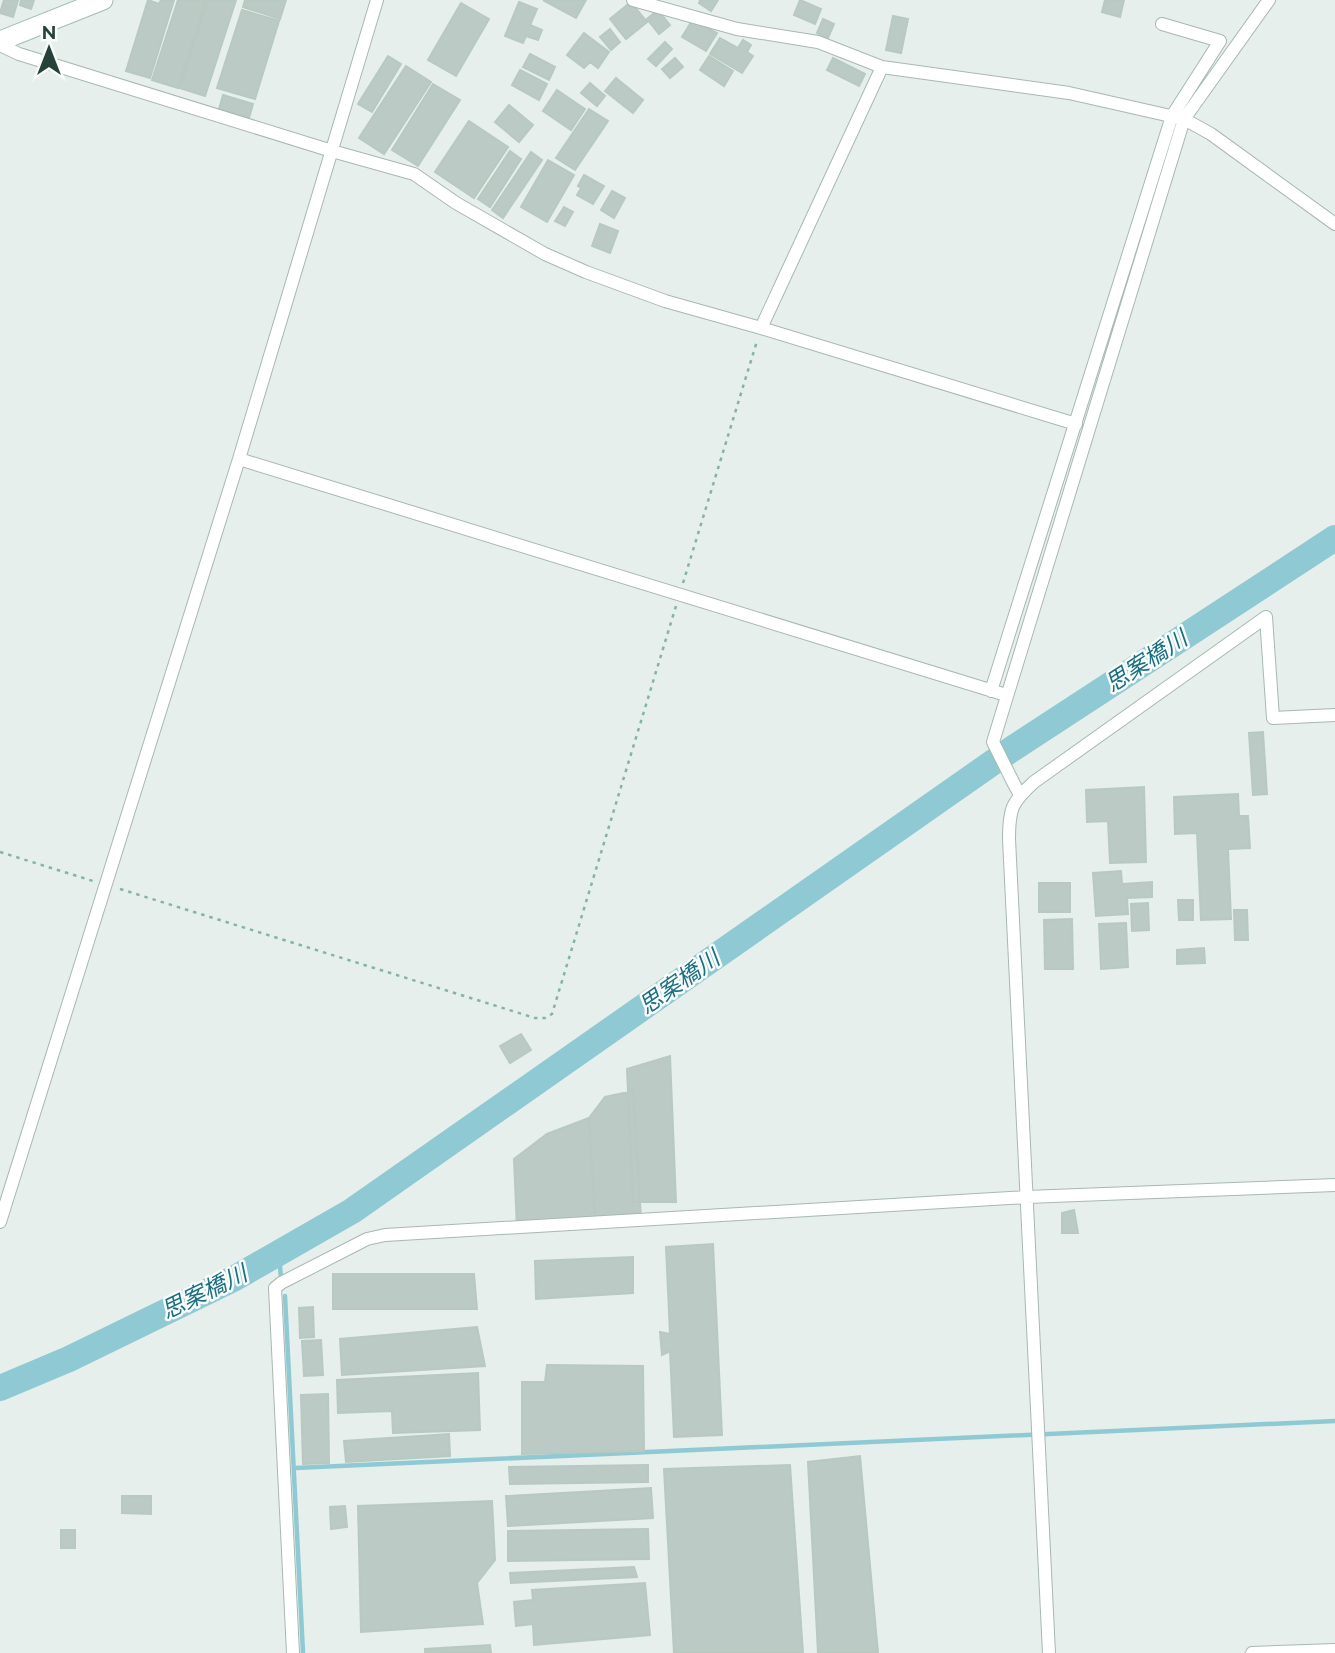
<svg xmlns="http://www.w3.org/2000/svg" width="1335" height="1653" font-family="Raleway,'Noto Sans JP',sans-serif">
	<rect width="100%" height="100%" fill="#e6efeb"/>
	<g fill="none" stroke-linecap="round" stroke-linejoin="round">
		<!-- stream -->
		<path stroke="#8ec9d4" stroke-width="4.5" d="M279,1254l2,24
			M285,1296l18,357
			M295,1468l1040,-47"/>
		<!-- river -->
		<path stroke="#8ec9d4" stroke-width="26" d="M0,1388l69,-29 166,-81 117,-67 660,-462 323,-211"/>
	</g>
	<!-- building -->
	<path fill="#bbcac4" stroke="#b8c9c2" stroke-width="2" d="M4,0h14l-5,17 -13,-4z
		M21,0h13l-3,9 -11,-4z
		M148,0l11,4 2,-4h13l-24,78 -24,-7z
		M178,0h28l-28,88 -26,-8z
		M208,0h28l-31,96 -25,-8z
		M245,0h41l-6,19 -37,-12z
		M543,0h43l-10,18z
		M700,0h18l-7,11 -12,-8z
		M800,0l21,9 -6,15 -21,-9z
		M1105,0h19l-4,17 -18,-5z
		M519,2l18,7 -7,16 12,5 -4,10 -12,-4 -3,7 -18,-7z
		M631,2l16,20 -21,17 -16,-20z
		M461,3l28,16 -33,57 -28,-16z
		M242,10l37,11 -24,78 -38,-11z
		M658,10l12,15 -11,9 -12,-15z
		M893,16l15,3 -7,34 -15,-3z
		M693,19l24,14 -11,18 -24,-14z
		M823,19l11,5 -6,14 -11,-5z
		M610,29l10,13 -9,8 -11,-13z
		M584,33l25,19 -11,16 -8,-6 -6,6 -17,-13z
		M720,38l18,10 5,-8 8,5 -4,7 6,4 -11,17 -32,-19z
		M665,42l7,7 -16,17 -8,-7z
		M530,54l25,13 -6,13 -26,-13z
		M388,56l13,8 -29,48 -14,-8z
		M709,56l24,15 -9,15 -24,-16z
		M675,58l8,9 -13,11 -8,-9z
		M833,58l32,16 -6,12 -32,-16z
		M406,66l25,16 -47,72 -25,-16z
		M520,70l27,14 -8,16 -27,-15z
		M616,78l27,22 -10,13 -28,-22z
		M590,83l15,13 -8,10 -16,-13z
		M433,84l27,16 -42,66 -26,-16z
		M557,90l28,19 -14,21 -28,-19z
		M223,95l30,9 -4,14 -30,-9z
		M509,105l24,20 -14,17 -24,-20z
		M589,109l19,12 -33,49 -19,-12z
		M469,121l39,26 -34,51 -39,-26z
		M510,151l11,8 -31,48 -12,-8z
		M531,152l11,8 -39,58 -11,-8z
		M548,160l26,15 -27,47 -26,-15z
		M584,175l20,11 -11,18 -16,-9 4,-7 -3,-2z
		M612,191l13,7 -11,20 -13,-8z
		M564,207l9,5 -8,14 -10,-5z
		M600,224l18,7 -8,22 -18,-7z
		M1263,732l4,62 -14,1 -4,-62z
		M1144,787l2,75 -36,1 -2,-42 -21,1 -1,-32z
		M1238,794l1,22h9l2,32 -22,1 3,70 -30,1 -4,-87 -22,1 -1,-37z
		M1121,871l1,13 30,-2v15l-25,1 1,16 -32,2 -3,-43z
		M1039,883h31v29h-31z
		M1178,900h15v20h-14z
		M1148,903l1,27 -17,1 -1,-27z
		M1234,910h13l1,30h-13z
		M1072,919l1,50h-28l-1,-49z
		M1126,923l2,44 -27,2 -2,-45z
		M1204,948l1,15 -28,1v-14z
		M521,1034l10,16 -21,13 -10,-17z
		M670,1056l6,146h-43l-6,-133z
		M633,1091l8,128 -46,-3 -6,-98 16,-21z
		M589,1118l6,98 -35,14 -43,-1 -3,-70 33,-25z
		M1074,1210l4,23h-16v-20z
		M713,1244l9,191 -48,2 -4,-86 -8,4 -2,-23 10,2 -4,-87z
		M633,1257v36l-97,6 -1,-38z
		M333,1274h141l3,35h-144z
		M313,1307l1,30 -14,1 -1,-30z
		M477,1327l8,39 -143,9 -2,-36z
		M321,1340l2,35 -19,1 -2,-35z
		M547,1365l96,1 1,85 -122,3v-72h23z
		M478,1373l2,57 -87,3 -1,-22 -54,2 -1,-33z
		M328,1394l1,69 -26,1 -2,-69z
		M449,1434l1,22 -104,6 -2,-21z
		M860,1456l18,197h-60l-10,-191z
		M648,1465v17l-138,2 -1,-17z
		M790,1465l13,188h-129l-10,-184z
		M651,1488l2,30 -145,8 -2,-30z
		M122,1496h29v18l-29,-1z
		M492,1501l3,59 -18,23 6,41 -122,8 -3,-126z
		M345,1506l2,21 -16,2 -1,-22z
		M648,1529l1,30 -141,2v-30z
		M61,1530h14v18h-14z
		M634,1567l3,10 -126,6 -1,-10z
		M645,1583l5,52 -116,10 -1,-21 -17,2 -2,-24 19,-2 -1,-10z
		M490,1645l1,8h-66v-4z"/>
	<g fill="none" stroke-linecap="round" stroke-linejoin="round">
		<!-- street casing -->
		<g stroke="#a8b8b2" stroke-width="14">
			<path id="street" d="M633,0l104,29 81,13 64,25 187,26 115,26 27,15 124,90
				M0,45l19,9 313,97 82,23 42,29 89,51 41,18 79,29 96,27 315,96
				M761,328l121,-261
				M239,459l767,236
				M991,691l181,-575 48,-75 -58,-17
				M1020,795l-6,-11 -21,-42 191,-623 85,-119
				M0,1222l239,-763 138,-459
				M293,1653l-18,-365 6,-5 86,-44 18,-4 642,-38 308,-12
				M1049,1653l-40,-814c0,-31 3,-37 25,-57l232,-165 7,101 62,-3
				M1252,1653l83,-3"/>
		</g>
		<!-- secondary casing -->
		<g stroke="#a4bbb3" stroke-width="21">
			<path id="secondary" d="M0,41l103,-41"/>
		</g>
		<!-- path -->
		<path stroke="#86b3a5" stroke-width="2.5" stroke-dasharray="3.5 5" stroke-linecap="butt" d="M683,583l74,-242
			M0,852l93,29
			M120,889l415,129h10l7,-4 124,-408"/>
		<!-- street -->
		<use href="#street" stroke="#fff" stroke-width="12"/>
		<!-- secondary -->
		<use href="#secondary" stroke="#fff" stroke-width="19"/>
	</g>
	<g text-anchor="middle" stroke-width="5" stroke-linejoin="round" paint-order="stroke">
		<!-- water labels -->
		<g font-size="23" font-style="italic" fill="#1c6f80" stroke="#f7fbf9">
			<text transform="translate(1146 661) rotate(-33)" y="8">思案橋川</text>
			<text transform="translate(679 982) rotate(-35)" y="8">思案橋川</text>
			<text transform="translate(204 1292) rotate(-26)" y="8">思案橋川</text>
		</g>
	</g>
	<!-- north arrow -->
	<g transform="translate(49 49)" stroke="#f7fbf9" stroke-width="5" paint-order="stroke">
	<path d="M0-5L12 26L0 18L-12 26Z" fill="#24423a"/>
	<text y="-10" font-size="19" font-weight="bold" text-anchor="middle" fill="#24423a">N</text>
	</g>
</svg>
